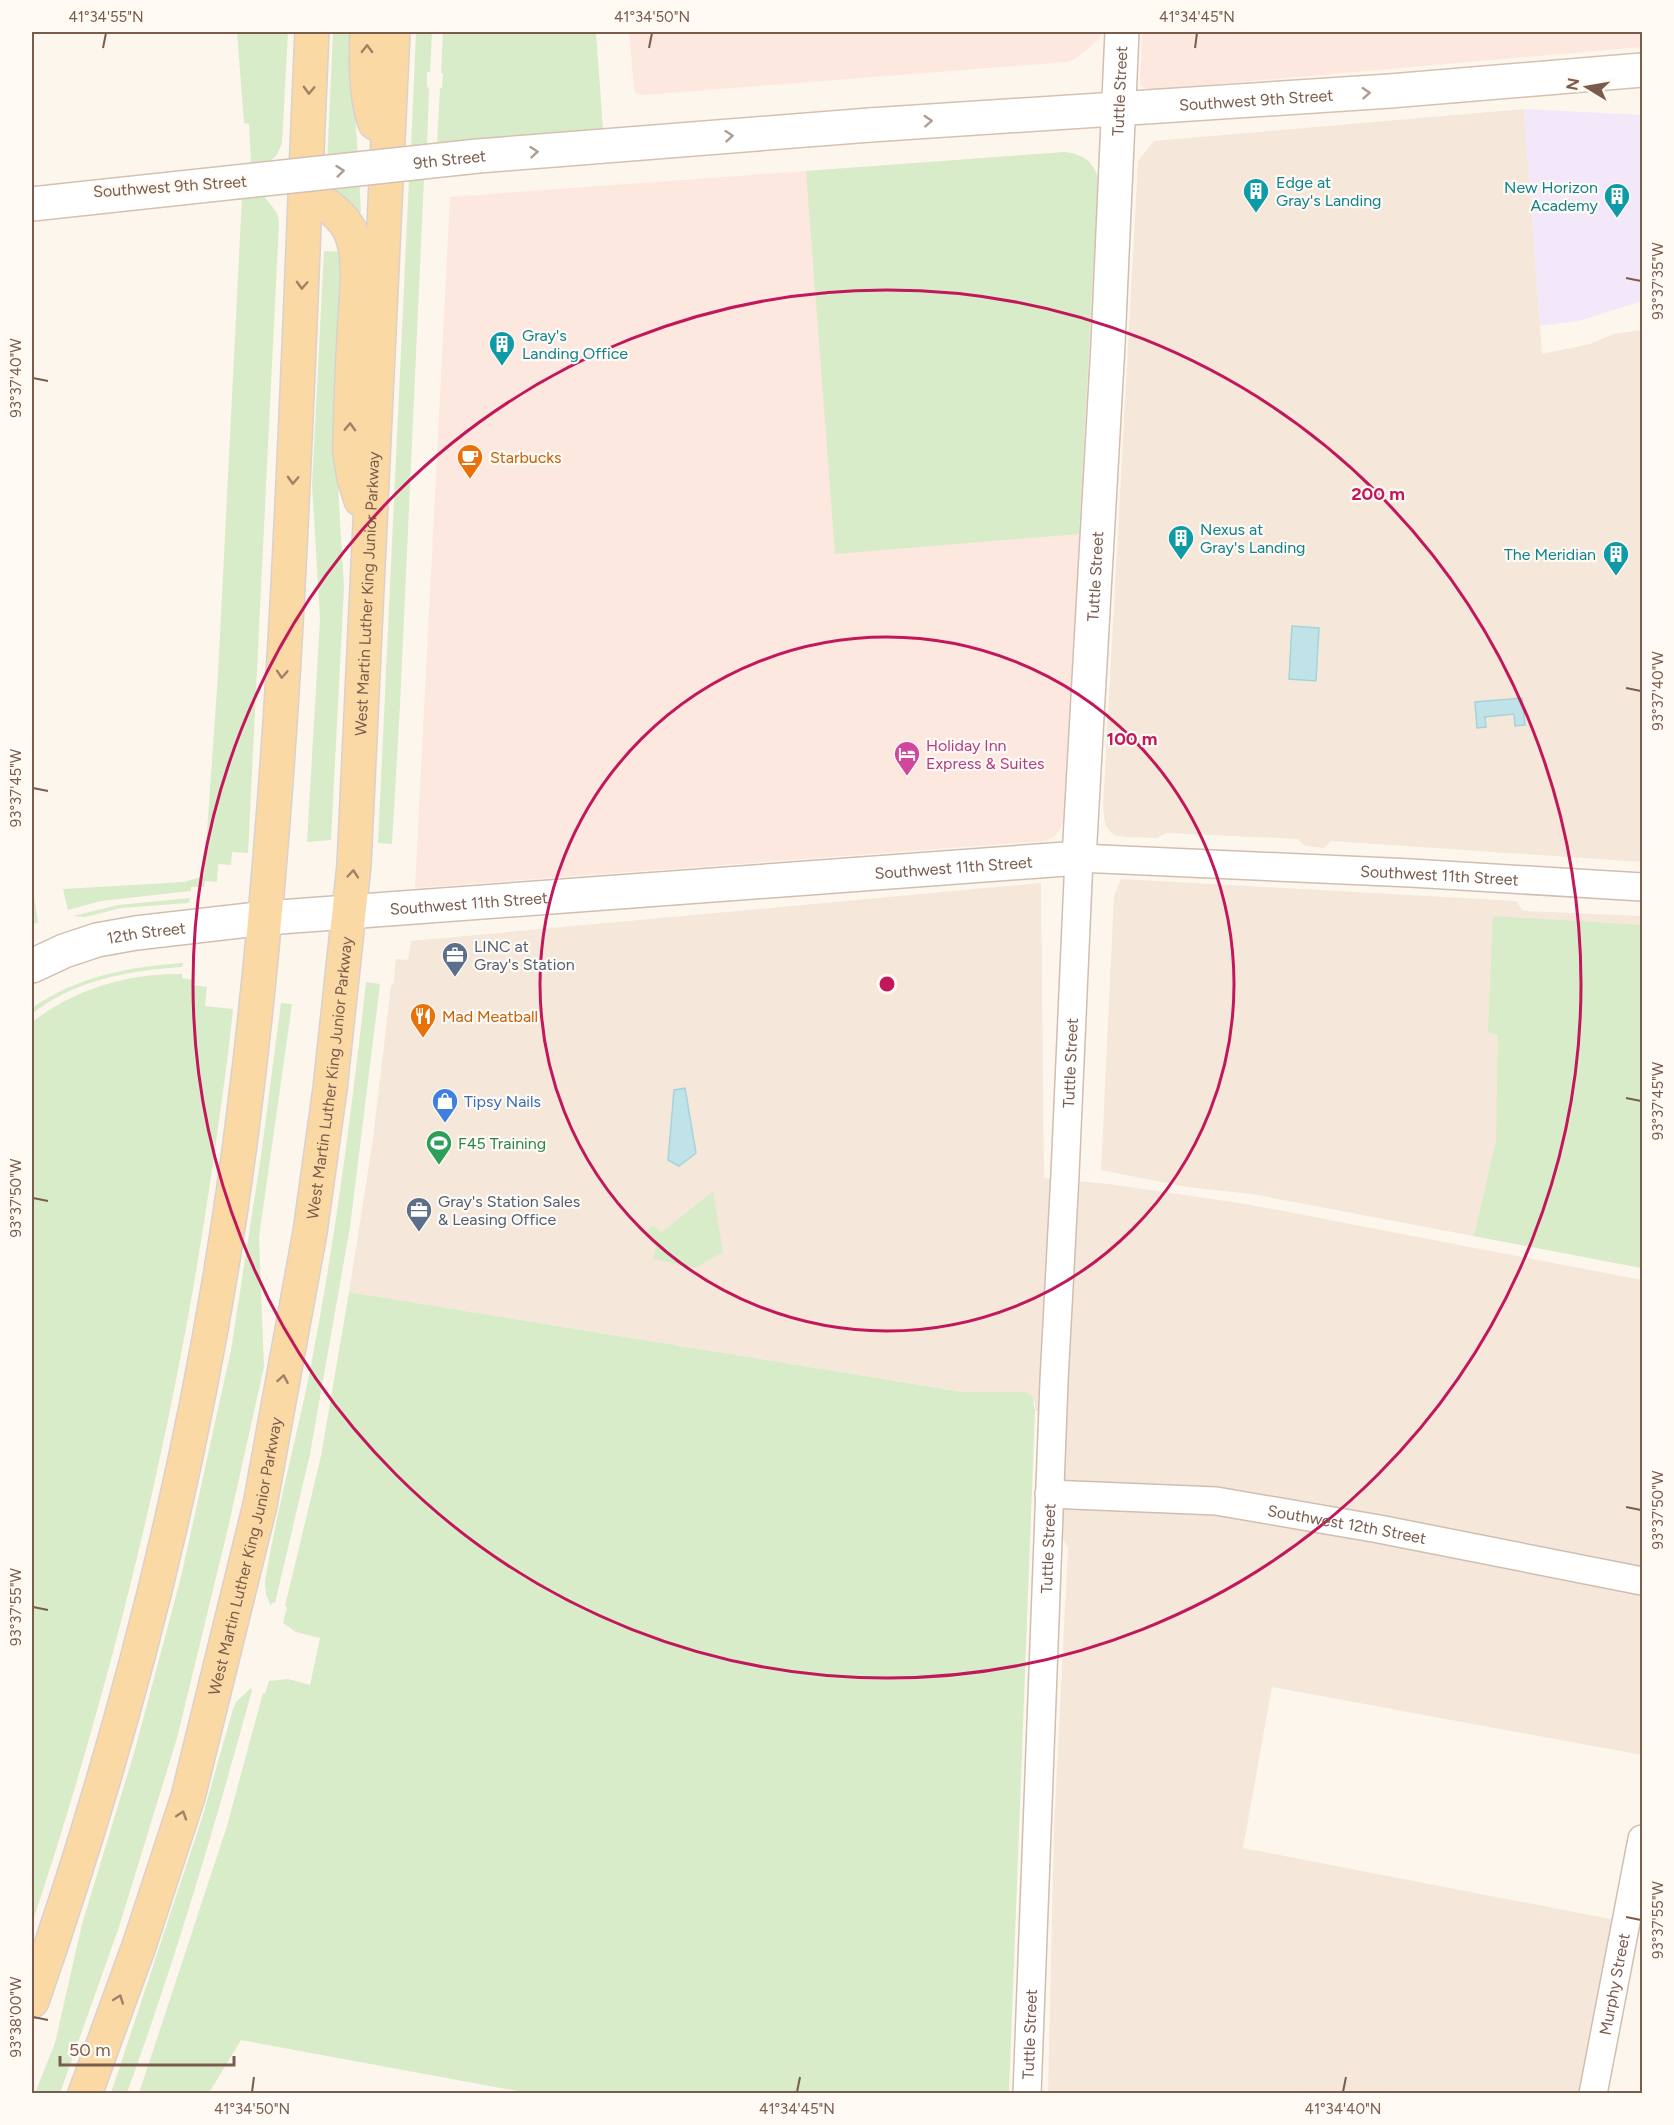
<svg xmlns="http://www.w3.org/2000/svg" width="1674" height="2125" font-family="Figtree,sans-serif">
	<rect width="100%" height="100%" fill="#fdf6ec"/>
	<!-- residential -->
	<path fill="#f5e8da" d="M1524,109l18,245 48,-10 23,-10 29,-4v532l-311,-21 -7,7 -19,-2 -7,-7 -132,-6 -9,5 -30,-1 -10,-1 -7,-4 -5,-8 -2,-16 35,-647 16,-20z
		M1121,879l395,22 7,10 119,5v352l-390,-74 -65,-7 -86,-17 13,-274z
		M1041,883l3,295 65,6 137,20 396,76v475l-370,-68 -29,161 373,72 -35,173h-533l6,-265 14,-280 -7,-12 4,-125h-30v-8l-10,-11h-62l-614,-100 24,-153 18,-154h2l3,-26 12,1 3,-19z"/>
	<!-- commercial -->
	<path fill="#fde8e0" d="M629,32h473l-3,7 -9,8 -15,12 -9,3 -423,33 -5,-1 -4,-4z
		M1142,32h500v15l-494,43 -7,-4 -1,-3z
		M1065,152l19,5 7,6 5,9 2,8 -31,631 -7,19 -6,7 -9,4 -630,47 35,-691z"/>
	<!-- education -->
	<path fill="#f3e8fa" d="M1524,109l118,6v186l-63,20 -39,5z"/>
	<!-- green -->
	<path fill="#d8ecc9" d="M237,32h51l-6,111c-7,19 -11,19 -31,21l-2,-40 -5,-1z
		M333,32h24l-3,58 7,122 -11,-1 -24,-23z
		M416,32h16l-2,40h-3v15l2,1 -2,58 -16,2z
		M443,32h153l7,97 -166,16 3,-57h2l1,-14 -2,-1z
		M1065,152c17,2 30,10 33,28l-19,354 -244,20 -29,-383z
		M424,179l-24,527 -8,138 -14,-1 31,-663z
		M264,196l13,17 2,9 -31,631 -16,-1 -1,13 -13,-1 -1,18 -12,-1 -1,6h-13v4l-90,10 -33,9 -5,-21 121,-7 20,-6 14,-202 24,-476z
		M324,251l19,1 -6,216 7,120 -13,252 -24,2 13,-223 -8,-135z
		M33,891l5,31 -6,3v-33z
		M190,898l-1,5 -68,5 -36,9 -12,-1 45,-11z
		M1493,916l149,9v343l-168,-32 22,-95 2,-106 -10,-3z
		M183,963l-1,4c-54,4 -106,12 -150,47v-6c46,-32 96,-41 151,-45z
		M182,974v4l13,2 -1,5 13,2 -2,19 28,3c-5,52 -13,103 -20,154 -37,259 -99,513 -181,761v-902c43,-33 96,-49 150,-48z
		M366,982l14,2 -30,243 -40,227 -35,149 -3,-1 -1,4 -5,-11 -1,-13c12,-75 33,-148 47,-222 24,-125 40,-252 54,-378z
		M281,1003l11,1 -33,233 5,130 -36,161 -51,210 -58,189 -59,166h-25l20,-50 27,-119 52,-171 47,-176 50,-227 30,-194z
		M713,1191l10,61 -28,16 -42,-9 4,-17 -11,-11 8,-6 7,8z
		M349,1292l614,100h62l7,4 3,15 -26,682h-481l-287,-53 -32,53h-70l88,-267 36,-133 2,1 4,-13 19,-2 22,6 10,-47 -24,-6 -13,-9 4,-16 -2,-1 36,-150z
		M251,1688l1,2c-37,136 -77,271 -125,403h-16l92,-278 30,-106 3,-7z"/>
	<!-- water -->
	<path fill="#bfe3e8" stroke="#a5d3da" stroke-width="1.5" d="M1292,626l27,2 -3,53 -27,-2z
		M1522,698l3,27 -10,1 -1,-12 -29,3 1,10 -9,1 -2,-26z
		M685,1088l11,65 -17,13 -11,-6 6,-70z"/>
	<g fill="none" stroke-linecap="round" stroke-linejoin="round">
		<!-- minor casing -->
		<g stroke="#d1beb0" stroke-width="30">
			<g id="minor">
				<path id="s1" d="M1049,1494l167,7 163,28 263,52"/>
				<path id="s2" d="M1027,2094l27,-713 11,-207 14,-316 332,15 231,14"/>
				<path id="s3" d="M1593,2094l49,-255"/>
			</g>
		</g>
		<!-- tertiary casing -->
		<g stroke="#d1beb0" stroke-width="36">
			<g id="tertiary">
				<path id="s4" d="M32,966l32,-15 33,-11 39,-7 130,-15 813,-60 29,-514 14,-312"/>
			</g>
		</g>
		<!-- secondary casing -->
		<g stroke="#d6c0b0" stroke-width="36">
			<g id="secondary">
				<path id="s5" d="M870,125l520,-34 252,-21"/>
			</g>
		</g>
		<!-- primary casing -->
		<g stroke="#dad1cd" stroke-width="36">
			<g id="primary">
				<path d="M367,32c-1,30 -2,62 8,91"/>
				<path d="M306,193c17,9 32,18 42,34 16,27 7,80 6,110 -2,39 -4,77 -4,116l4,25 7,22"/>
				<path d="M32,2001c101,-289 176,-592 213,-897 44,-356 51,-715 67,-1072"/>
				<path id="s6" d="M85,2094l54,-148 49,-149 72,-292 50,-273 20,-143 24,-224 39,-833"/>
			</g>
		</g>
		<!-- minor -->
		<use href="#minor" stroke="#fff" stroke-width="27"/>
		<!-- tertiary -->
		<use href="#tertiary" stroke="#fff" stroke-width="33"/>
		<!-- secondary -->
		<use href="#secondary" stroke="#fff" stroke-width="33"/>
		<!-- primary -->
		<use href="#primary" stroke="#fbd9a5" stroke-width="33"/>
		<!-- secondary-bridge casing -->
		<g stroke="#d6c0b0" stroke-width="36" stroke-linecap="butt">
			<g id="secondary-bridge">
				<path id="s7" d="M32,204l446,-48 392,-31"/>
			</g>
		</g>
		<!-- secondary-bridge -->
		<use href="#secondary-bridge" stroke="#fff" stroke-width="33"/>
	</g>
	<!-- one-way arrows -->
	<defs><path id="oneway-chevron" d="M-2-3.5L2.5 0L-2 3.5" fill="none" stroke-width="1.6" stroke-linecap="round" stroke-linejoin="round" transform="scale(1.5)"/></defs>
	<g stroke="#a18267">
		<use href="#oneway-chevron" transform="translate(367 49) rotate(-89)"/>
		<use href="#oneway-chevron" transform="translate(309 90) rotate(92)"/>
		<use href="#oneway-chevron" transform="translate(302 285) rotate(93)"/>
		<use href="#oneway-chevron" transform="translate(350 427) rotate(-88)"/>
		<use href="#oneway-chevron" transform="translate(293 480) rotate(93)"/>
		<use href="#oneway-chevron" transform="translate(282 674) rotate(94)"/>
		<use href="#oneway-chevron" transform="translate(353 874) rotate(-85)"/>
		<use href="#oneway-chevron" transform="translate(283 1379) rotate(-80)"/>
		<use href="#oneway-chevron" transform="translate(182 1815) rotate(-72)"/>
		<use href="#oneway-chevron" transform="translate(119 1999) rotate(-70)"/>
	</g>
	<g stroke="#af9d94">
		<use href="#oneway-chevron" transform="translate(1366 93) rotate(-4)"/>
		<use href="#oneway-chevron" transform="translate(928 121) rotate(-3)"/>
		<use href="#oneway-chevron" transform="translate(729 136) rotate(-5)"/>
		<use href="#oneway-chevron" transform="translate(534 152) rotate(-5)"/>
		<use href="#oneway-chevron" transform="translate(340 171) rotate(-6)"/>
	</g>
	<!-- ticks -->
	<path fill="none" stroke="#7a5c4d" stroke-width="2" d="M103,48l3,-15M649,48l3,-15M1195,48l2,-15M1626,278l15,3M33,378l15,3M1626,688l15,3M33,788l15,3M1626,1098l15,3M33,1198l15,3M1626,1507l15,3M33,1607l15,3M1626,1917l15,3M33,2017l15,3M252,2092l2,-15M797,2092l3,-15M1343,2092l3,-15"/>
	<!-- distance rings -->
	<g fill="none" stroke="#c2185b" stroke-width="3">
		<circle cx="887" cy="984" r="347"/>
		<circle cx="887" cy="984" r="694"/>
	</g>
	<!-- icons -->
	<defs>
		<g id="building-pin" transform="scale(1.35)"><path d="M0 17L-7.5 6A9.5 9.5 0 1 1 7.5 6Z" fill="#0f9aa8" stroke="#fffaf3"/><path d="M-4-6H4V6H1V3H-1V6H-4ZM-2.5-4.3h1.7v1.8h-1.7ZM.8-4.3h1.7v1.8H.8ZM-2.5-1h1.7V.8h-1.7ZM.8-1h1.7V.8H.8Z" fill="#fff"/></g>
		<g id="cafe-pin" transform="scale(1.35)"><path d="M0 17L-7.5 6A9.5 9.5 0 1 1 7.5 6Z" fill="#e8710a" stroke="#fffaf3"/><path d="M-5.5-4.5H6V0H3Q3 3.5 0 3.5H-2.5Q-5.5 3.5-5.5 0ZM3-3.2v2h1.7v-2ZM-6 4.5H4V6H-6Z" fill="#fff"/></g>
		<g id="hotel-pin" transform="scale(1.35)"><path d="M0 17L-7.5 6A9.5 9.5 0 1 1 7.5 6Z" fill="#d1479c" stroke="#fffaf3"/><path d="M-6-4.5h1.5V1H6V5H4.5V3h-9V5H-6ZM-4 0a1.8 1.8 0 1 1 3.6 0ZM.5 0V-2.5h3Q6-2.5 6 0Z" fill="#fff"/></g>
		<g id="office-pin" transform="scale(1.35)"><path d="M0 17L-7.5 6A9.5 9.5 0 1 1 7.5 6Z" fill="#5c6f8a" stroke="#fffaf3"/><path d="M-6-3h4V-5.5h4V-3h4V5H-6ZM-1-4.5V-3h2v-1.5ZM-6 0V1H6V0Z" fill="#fff"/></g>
		<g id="restaurant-pin" transform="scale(1.35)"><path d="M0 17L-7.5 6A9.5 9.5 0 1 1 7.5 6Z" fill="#e8710a" stroke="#fffaf3"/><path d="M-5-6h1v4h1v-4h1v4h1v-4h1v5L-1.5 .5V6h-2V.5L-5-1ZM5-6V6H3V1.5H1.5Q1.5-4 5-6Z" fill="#fff"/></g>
		<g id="shop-pin" transform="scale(1.35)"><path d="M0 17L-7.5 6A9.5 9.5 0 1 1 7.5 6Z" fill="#3f7fe0" stroke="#fffaf3"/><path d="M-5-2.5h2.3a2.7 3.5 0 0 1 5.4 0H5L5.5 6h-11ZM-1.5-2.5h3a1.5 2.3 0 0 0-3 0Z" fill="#fff"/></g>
		<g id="stadium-pin" transform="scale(1.35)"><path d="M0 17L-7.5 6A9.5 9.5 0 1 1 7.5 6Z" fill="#2e9e5b" stroke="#fffaf3"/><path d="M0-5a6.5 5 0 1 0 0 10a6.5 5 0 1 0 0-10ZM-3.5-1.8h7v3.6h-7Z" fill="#fff"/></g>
	</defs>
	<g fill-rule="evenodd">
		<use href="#building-pin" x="1256" y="191"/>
		<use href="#building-pin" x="1617" y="196"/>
		<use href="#building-pin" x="502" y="344"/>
		<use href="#cafe-pin" x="470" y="457"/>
		<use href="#building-pin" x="1181" y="538"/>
		<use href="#building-pin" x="1616" y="554"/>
		<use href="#hotel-pin" x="907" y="754"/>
		<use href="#office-pin" x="455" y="955"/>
		<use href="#restaurant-pin" x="423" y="1016"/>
		<use href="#shop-pin" x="445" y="1101"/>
		<use href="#stadium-pin" x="439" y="1143"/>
		<use href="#office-pin" x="419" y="1210"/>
	</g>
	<g text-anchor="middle" stroke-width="4.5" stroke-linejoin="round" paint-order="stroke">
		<!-- street labels -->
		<g font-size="16" fill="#7a5c4d" stroke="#fffaf3">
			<text dy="6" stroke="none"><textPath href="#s4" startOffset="1824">Tuttle Street</textPath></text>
			<text dy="6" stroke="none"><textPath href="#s5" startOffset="387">Southwest 9th Street</textPath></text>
			<text dy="6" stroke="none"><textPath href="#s7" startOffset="420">9th Street</textPath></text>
			<text transform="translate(170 186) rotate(-4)" y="6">Southwest 9th Street</text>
			<text dy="6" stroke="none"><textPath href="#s4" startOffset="1338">Tuttle Street</textPath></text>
			<text dy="6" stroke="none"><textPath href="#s6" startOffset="1534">West Martin Luther King Junior Parkway</textPath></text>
			<text dy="6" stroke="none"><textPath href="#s4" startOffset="930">Southwest 11th Street</textPath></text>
			<text dy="6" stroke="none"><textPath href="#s2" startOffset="1598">Southwest 11th Street</textPath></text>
			<text dy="6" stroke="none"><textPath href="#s4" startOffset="444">Southwest 11th Street</textPath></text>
			<text dy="6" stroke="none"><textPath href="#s4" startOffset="120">12th Street</textPath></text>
			<text dy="6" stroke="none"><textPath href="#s2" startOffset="1032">Tuttle Street</textPath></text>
			<text dy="6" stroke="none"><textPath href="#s6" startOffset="1048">West Martin Luther King Junior Parkway</textPath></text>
			<text dy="6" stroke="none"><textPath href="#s1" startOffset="300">Southwest 12th Street</textPath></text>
			<text dy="6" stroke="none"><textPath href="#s2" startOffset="546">Tuttle Street</textPath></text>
			<text dy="6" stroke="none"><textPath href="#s6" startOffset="562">West Martin Luther King Junior Parkway</textPath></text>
			<text dy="6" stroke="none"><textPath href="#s3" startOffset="112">Murphy Street</textPath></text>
			<text dy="6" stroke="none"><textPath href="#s2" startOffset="60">Tuttle Street</textPath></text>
		</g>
		<!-- culture labels -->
		<g font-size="16" fill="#0d838f" stroke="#fffaf3" text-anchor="start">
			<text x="1276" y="188">Edge at<tspan x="1276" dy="18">Gray's Landing</tspan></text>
			<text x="1598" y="193" text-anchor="end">New Horizon<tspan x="1598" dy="18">Academy</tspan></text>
			<text x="522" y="341">Gray's<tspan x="522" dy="18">Landing Office</tspan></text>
			<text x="1200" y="535">Nexus at<tspan x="1200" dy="18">Gray's Landing</tspan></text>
			<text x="1596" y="560" text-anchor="end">The Meridian</text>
		</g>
		<!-- food labels -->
		<g font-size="16" fill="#c56008" stroke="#fffaf3" text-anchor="start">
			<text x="490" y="463">Starbucks</text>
			<text x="442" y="1022">Mad Meatball</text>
		</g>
		<!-- hotel labels -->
		<g font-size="16" fill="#b23c85" stroke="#fffaf3" text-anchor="start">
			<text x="926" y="751">Holiday Inn<tspan x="926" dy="18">Express &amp; Suites</tspan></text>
		</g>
		<!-- service labels -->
		<g font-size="16" fill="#4e5e75" stroke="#fffaf3" text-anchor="start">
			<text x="474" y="952">LINC at<tspan x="474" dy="18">Gray's Station</tspan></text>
			<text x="438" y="1207">Gray's Station Sales<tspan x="438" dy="18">&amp; Leasing Office</tspan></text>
		</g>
		<!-- shop labels -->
		<g font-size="16" fill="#366cbe" stroke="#fffaf3" text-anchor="start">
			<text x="464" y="1107">Tipsy Nails</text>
		</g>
		<!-- leisure labels -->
		<g font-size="16" fill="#27864d" stroke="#fffaf3" text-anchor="start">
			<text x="458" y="1149">F45 Training</text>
		</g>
	</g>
	<circle cx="887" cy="984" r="9" fill="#c2185b" stroke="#fffaf3" stroke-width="3"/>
	<g font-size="18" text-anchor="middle" font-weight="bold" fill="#c2185b" stroke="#fffaf3" stroke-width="4.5" stroke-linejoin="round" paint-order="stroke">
		<text x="1378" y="500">200 m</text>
		<text x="1132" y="745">100 m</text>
	</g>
	<!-- border -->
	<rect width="1674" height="2125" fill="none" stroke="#fffaf3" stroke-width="66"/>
	<!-- north arrow -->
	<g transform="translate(1587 87) rotate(281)" stroke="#fffaf3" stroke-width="4.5" paint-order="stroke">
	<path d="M0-4.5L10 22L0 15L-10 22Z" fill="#7a5c4d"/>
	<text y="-9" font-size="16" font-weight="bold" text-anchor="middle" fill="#7a5c4d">N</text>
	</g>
	<!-- scale -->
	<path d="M60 2056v9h174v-9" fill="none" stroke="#7a5c4d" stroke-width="3"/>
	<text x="69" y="2056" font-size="18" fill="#7a5c4d" stroke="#fffaf3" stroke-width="4.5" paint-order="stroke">50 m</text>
	<rect x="33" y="33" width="1608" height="2059" fill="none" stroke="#7a5c4d" stroke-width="2"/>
	<g font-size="15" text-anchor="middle" fill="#7a5c4d">
		<text x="106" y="22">41°34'55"N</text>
		<text x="652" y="22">41°34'50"N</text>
		<text x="1197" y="22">41°34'45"N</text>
		<text transform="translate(1658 281) rotate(-90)" y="5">93°37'35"W</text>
		<text transform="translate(16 378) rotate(-90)" y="5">93°37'40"W</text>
		<text transform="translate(1658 691) rotate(-90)" y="5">93°37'40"W</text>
		<text transform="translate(16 788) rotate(-90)" y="5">93°37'45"W</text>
		<text transform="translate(1658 1101) rotate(-90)" y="5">93°37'45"W</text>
		<text transform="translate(16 1198) rotate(-90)" y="5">93°37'50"W</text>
		<text transform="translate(1658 1510) rotate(-90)" y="5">93°37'50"W</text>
		<text transform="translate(16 1607) rotate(-90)" y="5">93°37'55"W</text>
		<text transform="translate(1658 1920) rotate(-90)" y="5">93°37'55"W</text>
		<text transform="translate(16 2017) rotate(-90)" y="5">93°38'00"W</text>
		<text x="252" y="2114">41°34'50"N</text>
		<text x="797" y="2114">41°34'45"N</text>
		<text x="1343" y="2114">41°34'40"N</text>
	</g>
</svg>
